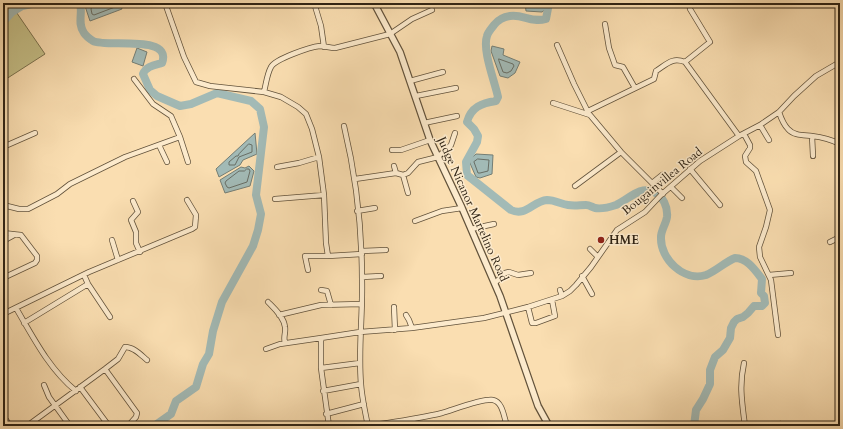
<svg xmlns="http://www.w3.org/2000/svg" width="843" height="429" font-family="Cardo,serif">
	<rect width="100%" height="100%" fill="#fadeb1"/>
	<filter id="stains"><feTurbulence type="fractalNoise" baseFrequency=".005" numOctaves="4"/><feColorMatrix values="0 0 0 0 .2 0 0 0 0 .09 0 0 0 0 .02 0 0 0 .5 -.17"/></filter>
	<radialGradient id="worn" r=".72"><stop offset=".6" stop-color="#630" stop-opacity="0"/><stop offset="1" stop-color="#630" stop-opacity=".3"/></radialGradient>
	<!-- green -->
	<path fill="#c5bf87" stroke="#7a714e" d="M3,3h7l35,51 -42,27z"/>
	<!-- water -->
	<path fill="#a2bab6" stroke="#747e75" d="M96,3h24l2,6 -32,12 -5,-15z
		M525,3h21v6l-4,3 -16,-1z
		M492,46l12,3 -1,6 17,7 -5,11 -7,5 -8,-2 -9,-25z
		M137,48l10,4 -4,14 -11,-4z
		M255,133l2,21 -14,6 -3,5 -21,12 -3,-8z
		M476,154l17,1 -1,19 -12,4 -4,-1 -7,-16z
		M249,166l5,5 -4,15 -25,7 -5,-13 21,-13 4,1z"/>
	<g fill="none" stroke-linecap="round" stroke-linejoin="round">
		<!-- shore -->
		<path stroke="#686e65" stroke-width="1" d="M93,3l-2,6 1,5 2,1 21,-8 1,-4
			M499,59l14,5 1,2 -3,5 -4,2 -4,-1 -4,-11z
			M249,144l3,1v7l-13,5 -4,8h-6v-3l7,-6h2l1,-2z
			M478,159l11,1 -1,11 -8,2h-2l-4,-11z
			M247,169h2l1,2 -3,11 -18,6 -2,-1 -2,-4 1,-2 13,-10h5z"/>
		<!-- river -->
		<path stroke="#a2bab6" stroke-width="8" d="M80,3c3,10 -3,20 4,30 2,3 6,6 9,8 13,7 80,-7 69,22 -7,2 -16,3 -19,11l7,16 7,6 23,10 11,-2 26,-11 34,8 9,8 4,18 -8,68 5,19 -3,16 -5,16 -31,56 -9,29 -4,23 -6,10 -7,23 -20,14 -5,13 -17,12
			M549,3l-3,16c-15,4 -23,-5 -36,-3 -7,1 -12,4 -16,9 -2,3 -6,7 -7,11 -5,14 8,46 11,61l-2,4c-14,2 -25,6 -29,21l7,7 4,7 -1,6 -11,20 1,13 44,35c15,7 22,-9 36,-10 8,0 14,4 21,5 6,1 12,0 18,0 3,0 6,2 9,3 5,1 15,-1 21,-3 12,-5 24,-20 38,-13 9,4 14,15 13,25 -1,7 -6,13 -6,20 -1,22 23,45 45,38 10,-4 19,-13 29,-17 12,0 20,12 27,21l-1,14 3,3 1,7 -3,3h-8l-6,7 -5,4 -6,2 -3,3 -3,6 -1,10 -7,12 -8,7 -5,13v14l-7,15 -7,11 -2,16
			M3,22l9,-10 10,-6 15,-3"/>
		<!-- minor casing -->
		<g stroke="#62523b" stroke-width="6">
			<path id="minor" d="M165,3l19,54 12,25 14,4 54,6 17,5 17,10 8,7 6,15 7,28 5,38 2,48 2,13 34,-2
				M315,6l6,20 3,21
				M605,24l4,24 6,17 8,2 12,21
				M557,45l17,39 15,30
				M685,62l25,-20 -20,-33
				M134,79l19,25 18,12 9,21 8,25
				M410,81l33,-9
				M264,92c2,-8 3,-18 7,-25 4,-8 39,-20 49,-21 5,0 10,2 15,2l55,-14 22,-15 20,-9
				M416,96l40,-8
				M553,103l37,12 31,37 42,42
				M588,111l64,-31 2,-1 2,-8c11,-7 16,-14 29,-9l54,74
				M779,112c2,6 5,13 9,17 6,7 16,6 24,7 9,1 20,4 28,8
				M424,123l33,-7
				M760,125l9,15
				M344,126c12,50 18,103 18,154 1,35 -4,69 -1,104 1,14 4,28 7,42
				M744,134l6,11v3l-5,8 1,6 10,9 14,39 -4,17 -7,20 1,10 11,23 7,55
				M812,136l1,20
				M159,145l8,17
				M3,147l32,-14
				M392,150h9l29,-10
				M394,166l2,7
				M277,167l22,-4 20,-6
				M690,169l30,36
				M403,175l5,18
				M355,179l41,-6 7,2 5,-2 10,-11 20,-5 13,-12 4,-12
				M652,183l10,-8
				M575,186l46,-34
				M671,187l11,11
				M275,199l49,-4
				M133,201l5,11 -7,8 5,12v11l4,9
				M3,205l16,4h9l29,-15 13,-10 55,-27 55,-20
				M357,211l18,-3
				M415,221l27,-10 20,-3
				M471,229l23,-5
				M3,233l18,2 16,21v4l-2,3 -32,15
				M112,240l6,20
				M3,241l11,-6
				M830,242l10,-5
				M590,249l8,8
				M362,251l24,-1
				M308,270l-3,-14h23
				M84,275l4,9 22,33
				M769,275l22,-2
				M582,276l10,18
				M362,277l19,-1
				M494,282h2l9,-9 4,-1 9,3 13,-2
				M321,290l6,1 4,14
				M560,290l2,6
				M268,302c6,6 16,15 17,25 1,6 -2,10 0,16
				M394,307l1,23
				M528,307l4,16h4l19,-7 -3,-16
				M16,308c17,29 33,61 60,83
				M3,314l86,-42 103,-43 3,-2 1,-12 -9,-15
				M279,315l42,-10 40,-1
				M406,315l3,5 3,8
				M24,323l64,-39
				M321,338v30l8,58
				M266,349l14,-5 41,-6 39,-6 52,-4 72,-10 44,-11 34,-11 8,-5 6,-6 15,-18 26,-37 28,-18 16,-17 39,-34 39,-25 21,-11 19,-13 15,-16 22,-20 24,-14
				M744,363c-5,23 -2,39 1,63
				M321,368l39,-5
				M105,369l32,44 -1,4 -8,9
				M44,385l5,12 21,29
				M80,387l29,39
				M323,391l38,-7
				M326,414l38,-10
				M3,418l3,2 4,6
				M27,426l78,-57 13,-10 7,-12c9,0 16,8 22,13
				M368,426c25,-4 50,-7 74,-13 11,-3 41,-15 51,-13 10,2 11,18 14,26
				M777,426l3,-2"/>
		</g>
		<!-- tertiary casing -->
		<g stroke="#62523b" stroke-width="8">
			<path id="tertiary" d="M374,3l26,49 30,88 32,68 38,88 38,110 11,20"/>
		</g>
		<!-- minor -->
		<use href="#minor" stroke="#fceacc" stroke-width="4.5"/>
		<!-- tertiary -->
		<use href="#tertiary" stroke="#fceacc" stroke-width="5.5"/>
	</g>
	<!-- markers -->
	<circle fill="#8f2418" stroke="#fceacc" stroke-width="1.5" cx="601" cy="240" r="4"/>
	<g text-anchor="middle" stroke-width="3" stroke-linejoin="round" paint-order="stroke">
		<!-- street labels -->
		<g font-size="12" fill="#2f2314" stroke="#fceacc">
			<text transform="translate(662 181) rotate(-39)" y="4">Bougainvillea Road</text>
			<text transform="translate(473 209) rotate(66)" y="4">Judge Nicanor Martelino Road</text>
		</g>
		<!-- poi labels -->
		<g font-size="12" font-weight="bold" fill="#2f2314" stroke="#fceacc" text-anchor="start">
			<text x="609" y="244">HME</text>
		</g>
	</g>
	<!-- margin -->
	<rect width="843" height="429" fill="none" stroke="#fadeb1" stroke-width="16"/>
	<rect x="4" y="4" width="835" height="421" fill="none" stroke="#2f2314" stroke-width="2"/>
	<rect x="8" y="8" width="827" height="413" fill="none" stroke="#2f2314"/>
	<rect width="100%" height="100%" filter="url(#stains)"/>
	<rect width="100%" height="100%" fill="url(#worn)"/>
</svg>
